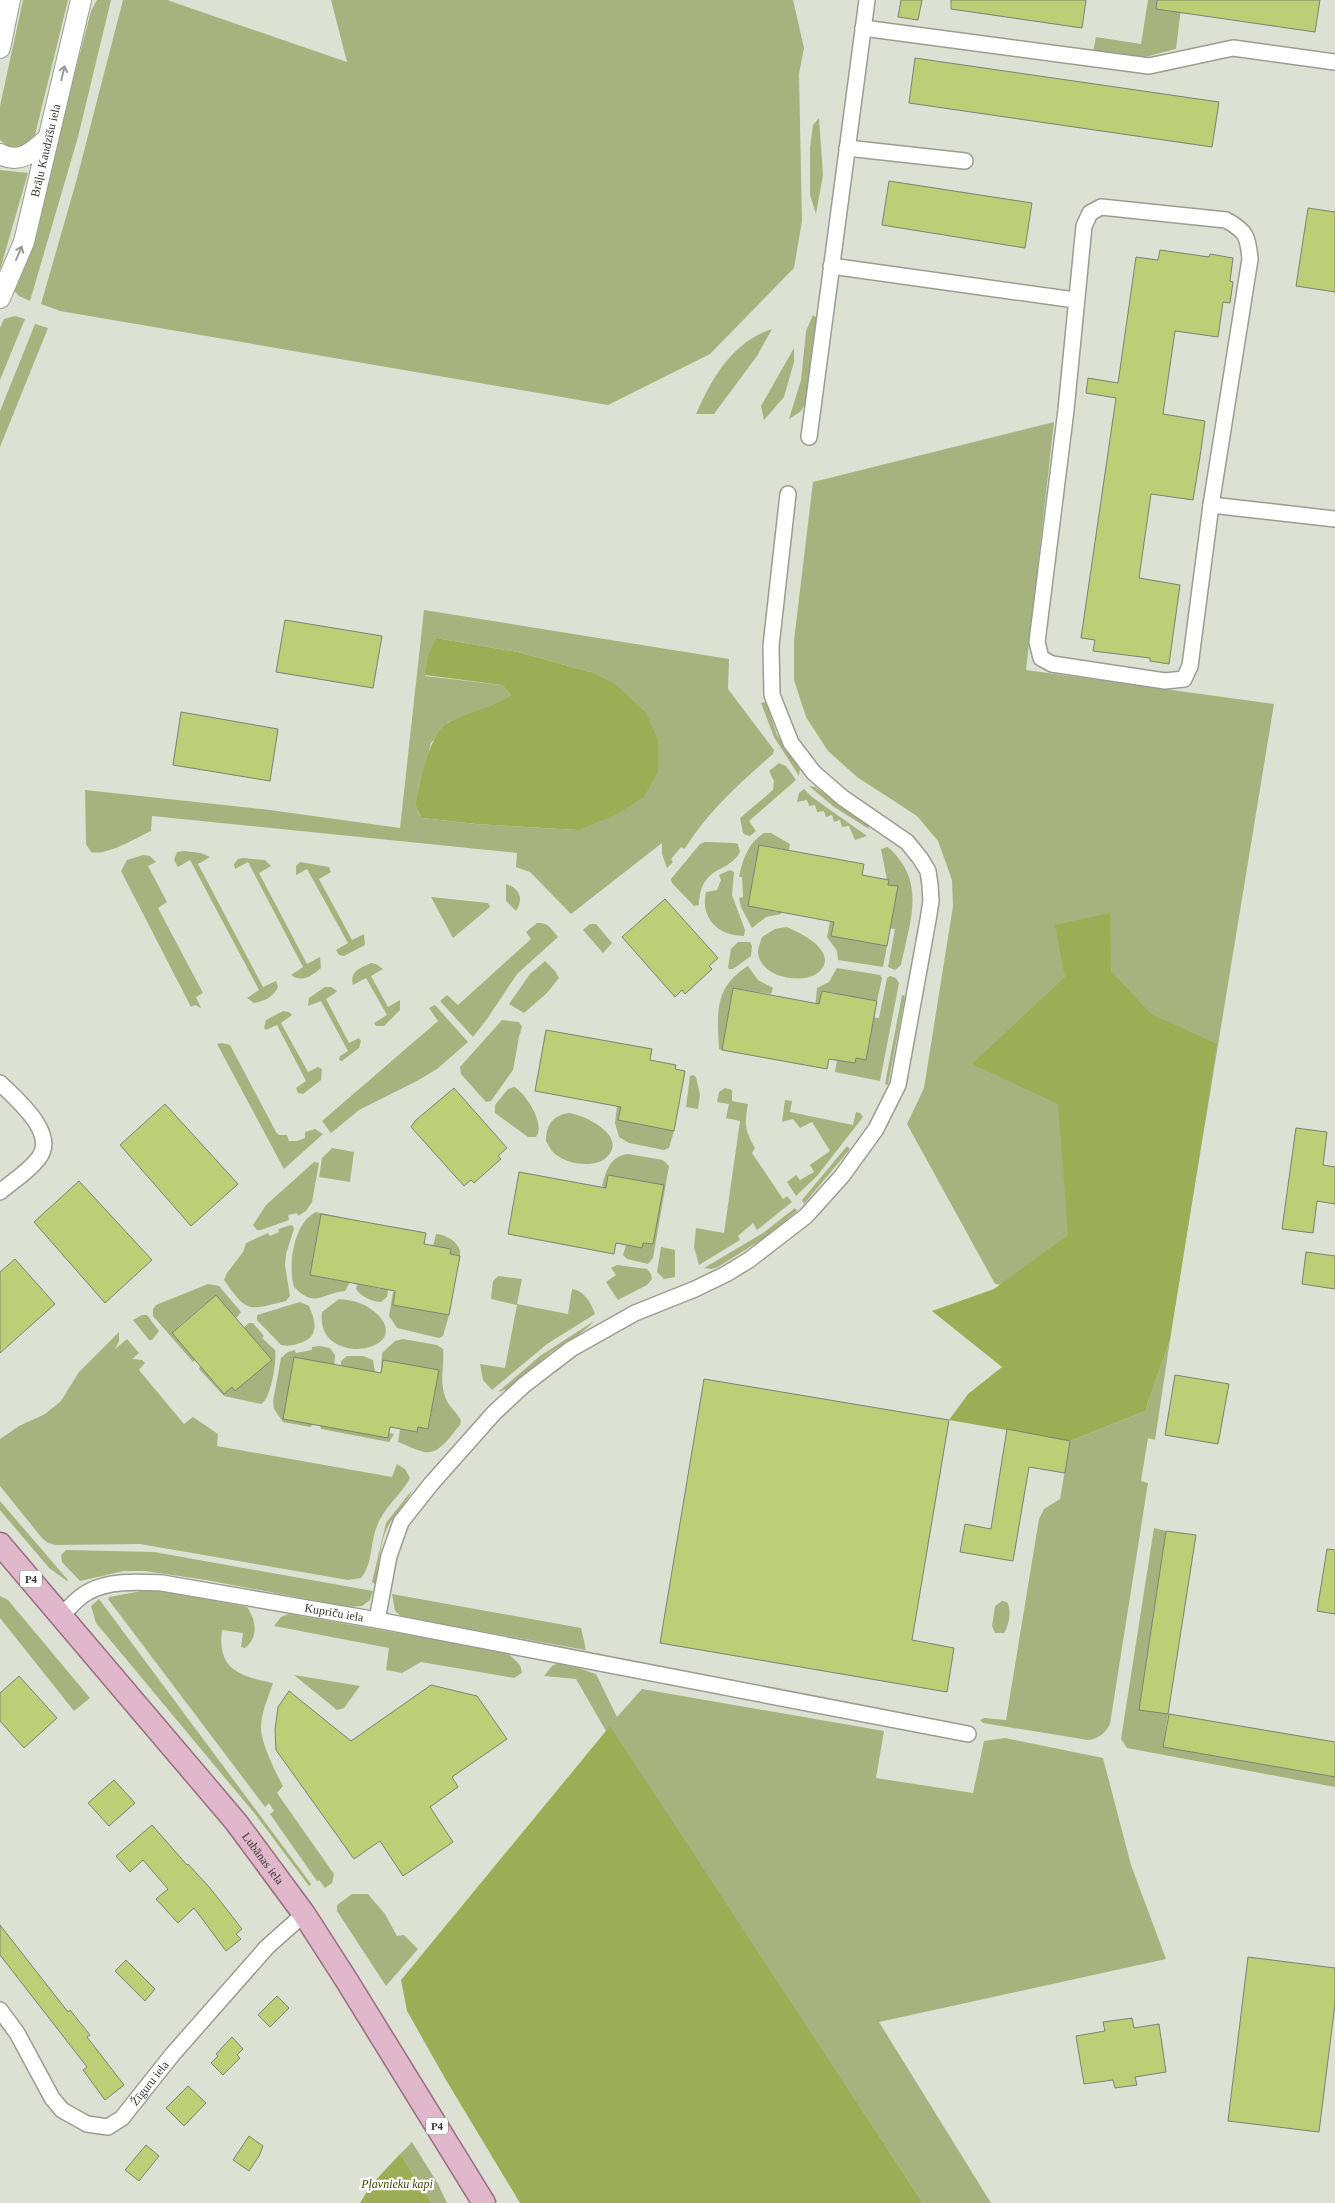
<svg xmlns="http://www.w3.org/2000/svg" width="1335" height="2203" font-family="'Times New Roman',serif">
	<rect width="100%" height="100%" fill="#dde1d3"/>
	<!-- green -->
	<path fill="#a7b37e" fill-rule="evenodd" d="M23,0h45l-33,135 -15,13 -13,-2 -7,-6v-34z
		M97,0h14l-33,137 -48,164 -11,-5 -6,-7 18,-46 60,-232z
		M123,0h44l180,62 -16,-62h462l11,48 -5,26 3,147 -8,47 -84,86 -102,51 -548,-94 -19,-7 35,-122z
		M1148,0h34l-6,49 -35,9 -48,-6 3,-15 45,7z
		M819,118l4,57 -7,39 -6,-19v-47l3,-23z
		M0,170l28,3 -28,97z
		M813,315l4,3 -12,87 -5,7 -11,7 12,-39 5,-49z
		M15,316l10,3 -25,61v-52l4,-9z
		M35,324l13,4 -48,119v-36z
		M772,329l-15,27 -43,58h-18c16,-36 36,-72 76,-85z
		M794,348v14l-10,35 -20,23 -3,-14z
		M1054,422l-28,248 248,34 -100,609 -179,-29 -88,-160 17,-36 29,-182 -1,-26 -14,-39 -21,-25 -60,-39 -29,-26 -22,-34 -12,-37v-40l19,-158z
		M424,610l305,49 -1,30 46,61 -1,4c-33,29 -64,56 -87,93l-2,2 -3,-2 -10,12 2,3 -6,6 -5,-14v-11l-91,71 -41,-42 -14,-5 1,-14 -365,-37 -1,15c-15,7 -44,25 -60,21l-5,-8 -1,-54 185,20 130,18zM436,638l82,14 72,20 -12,158 -102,-6 -54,-6 -7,-13 16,-62 17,-21 47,-16 16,-11 -9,-10 -77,-9z
		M766,702l11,33 23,34 -1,7 -25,-39 -13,-34z
		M779,763l7,3 10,14 -47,41 7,10 -6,5 -4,-1 -3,-2 -3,-15 33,-28 1,-9 -5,-10z
		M809,786l6,1 52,36 2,6 -35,-22z
		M804,789l8,8 55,39 -12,4 -6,-14 -7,1 -2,-7 -6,2 -2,-7 -6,2 -2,-6 -7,1 -2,-7 -6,1 -2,-6 -10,2 2,-9z
		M764,833h7l19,11 -1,6 -30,-5 -11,61 30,6 2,-5 1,1v6l-15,3 -14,11 -11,-21 -2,-9 4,-1 -1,-20h-3c4,-18 9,-34 25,-44z
		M705,842l30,1 3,1 2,8c-13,23 -39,12 -41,53l-5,1 -22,-23 -1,-4 29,-35z
		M888,847c39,35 22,73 13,118l-6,5 -7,-3 7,-38 -10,-1 12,-42 -9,-1 -7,-36z
		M184,851l17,2 9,4 -12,7 65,123 13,-6 2,6c-5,10 -13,14 -24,16l-7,-5 12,-8 -69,-130 -12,7 -4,-7 3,-8z
		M143,855l7,1 6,6 -8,4 19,36 -9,6 45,85 -7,4 5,11 -6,-3 -4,2 -70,-136 6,-11z
		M243,858l22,2 6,6 -12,7 48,91 13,-7 1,11c-9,8 -20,15 -30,7l12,-8 -55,-105 -13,7 -1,-5 4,-5z
		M300,862l29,5 2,5 -12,7 33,61 12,-6 1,11 -21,11 -5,-1 -3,-5 12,-7 -41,-74 -11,6v-9z
		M730,870l4,2 -2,23 13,35 -1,6c-26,0 -44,-18 -38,-44l11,-2 4,-10 -2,-5z
		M506,884c14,4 18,15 10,27l-10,-10z
		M431,897l57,6 2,4 -37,31z
		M830,921l4,1 -3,13 56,11 -4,21 -45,-7 -1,-9 -10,-14z
		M537,923c12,-1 14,6 21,14l-41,37 -30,45 -14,18 -33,-36 7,-6 11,10 73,-66 -5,-7z
		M590,924h6l16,19 -9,10 -20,-23z
		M786,927c14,5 54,25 33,45 -17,14 -60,5 -61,-20 0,-5 3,-11 4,-15l13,-8z
		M738,942h12l2,4 -1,10 -18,13h-4l-1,-2 3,-18z
		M545,961l10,10 4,7 -12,15 -23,20 -15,-9 21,-30z
		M371,963l5,1 7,5 -12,7 17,31 12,-7v10l-16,16h-8l-2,-3 13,-8 -21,-37 -13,7c-4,-14 8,-17 18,-22z
		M748,966l10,14 15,8 -2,6 -38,-6 -11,62 -3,-1c-2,-36 -5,-62 29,-83z
		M837,968l43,7 2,3 -5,23 -30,-5 -11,2 1,-5 -15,-2 -4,20 -3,-1 2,-22 12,-6z
		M890,976l6,2 3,5 -19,98 -45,-9 2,-12 18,3 1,-5 10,2 4,-19 -5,-1 4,-23 10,1 8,-40z
		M325,987h6l6,4 -2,2 -9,6 23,44 10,-5 2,3 -2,7 -17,13 -3,-1 1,-4 8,-5 -27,-50 -13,5 1,-8z
		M902,995l3,1 -17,89 -3,-1z
		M435,1005l33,37 -31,27 -20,12 -58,29 -28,23 -9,-12 116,-100 -9,-13z
		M283,1011l6,1 3,3 -11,8 27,49 10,-5 4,2 -1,11 -18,14 -5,-1 -2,-5 10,-7 -29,-56 -11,5 -2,-2 2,-8z
		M502,1020l17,2 3,5 -3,10 -6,33 -22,31 -5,1 -25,-28 -1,-7z
		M222,1043l8,2 46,87 3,3h8l2,6h8l8,-3v-6l10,-3 8,5 -39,35 -67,-125z
		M693,1075l3,2 4,18 -2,14 -12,-2 4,-31z
		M514,1087c12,6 32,38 22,50h-8l-33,-24v-8l13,-16z
		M725,1088l7,2v11l16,3c-4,21 -3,26 7,44l-3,5 31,46 4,-3 5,6 -35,28 -4,-7 -15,13 2,4 -41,25 -5,-18 2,-19 28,5 16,-112 -14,-3 3,-14 -12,-2 2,-10z
		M785,1100l7,1 -2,11 63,13 3,-13 4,1 3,4 -46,59 -21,20 -9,-14 9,-7 4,5 14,-8 -4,-7 20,-14 -18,-29 -12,6 -7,-9 -11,3z
		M617,1106h4l-2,14 55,11 -5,17 -5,2 -35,-7 -10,-6 -4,-14z
		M569,1113c16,2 59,23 38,44 -12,12 -41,7 -52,-3 -4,-3 -6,-8 -9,-13 0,-16 7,-26 23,-28z
		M847,1146l3,3 -46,55 -2,-4z
		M332,1148l22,4 -4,30 -31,-5 3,-19z
		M628,1154l35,6 6,6 -16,92 -5,6 -21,-5 -4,-4 3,-10 17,-2 10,1 3,-18 -33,-48 -14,-3 -3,13 -4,-2c4,-15 8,-30 26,-32z
		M314,1162l5,1 -7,39 -6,9 -8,5 -1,-3 -9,2 1,5 -28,10h-4l-4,-5 13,-20z
		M795,1208l2,3 -33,27 -46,29 -7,2 -7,-1 59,-35z
		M316,1212l35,7 -30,-5 -11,61 30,6 1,-5 9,6 -5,9c-24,2 -29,18 -51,-4 -6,-21 -1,-64 22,-75z
		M291,1225l2,1 1,3 -8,25 -1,11 5,31 -4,5c-38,9 -38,13 -62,-21l3,-7 16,-21 3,-9 22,-10 2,3 9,-4 -1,-3z
		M436,1234c11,1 20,7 24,16v6l-10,-2 -17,-8z
		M661,1247l14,3v27l-11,2 -7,-7z
		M617,1265l30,4 4,5 1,5 -5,6 -29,15 -12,-18 10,-7 -5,-7z
		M498,1276l24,3 -5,25 51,10 4,-25c13,2 19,14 23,25l-48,30 -55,46 -9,-10 -3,-16 25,4 12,-63 -26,-6 2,-18z
		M382,1281l4,1 -1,7 3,1 -1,7 -6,5c-8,0 -21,-6 -25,-13l1,-5 24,5z
		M208,1284l11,2 22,26 -5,6 -20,-23 -38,32 17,33 -2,2 -40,-46v-7l3,-4z
		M393,1292h2l-2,13 56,10 -6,21 -4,2 -42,-10 -8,-12z
		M339,1299c15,1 28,5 39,16 36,37 -63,54 -56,-3z
		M300,1302l9,4c8,18 10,32 -12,38 -6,2 -10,2 -16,1l-24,-25v-5z
		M142,1315h5l12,16 -7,9h-3l-16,-20z
		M594,1321c-12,14 -29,21 -44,32 -16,12 -32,34 -52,39l42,-36z
		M249,1323h4l11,13 -2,2 13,12c2,11 -4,49 -14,54l-37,-8 -25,-27 2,-5 23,29 8,-6 3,4 8,-7v-56z
		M119,1332v9l-4,8 12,-10 12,14 -7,6 10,1 3,3 -6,7 45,54 9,-7 25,17 -1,12 175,31 5,-13 8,5 5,9c-9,17 -26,29 -33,48 -7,17 -4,38 -16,52l-13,2 -208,-36 -84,1 -8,-2 -6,-5 -42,-52v-47l19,-13 26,-12 16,-13 18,-29z
		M403,1339l34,6 6,4c2,19 -5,32 4,52 4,8 11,12 14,20l-1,4c-10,11 -20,30 -36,27 -9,-2 -17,-7 -26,-10l2,-13 17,3 1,-5 10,2 4,-19 -6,-2 4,-22 6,1 3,-17 -56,-10 -2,13 1,-20 13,-12z
		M1170,1340l-15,100 -7,-2 -7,43 7,2 -38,241c-5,9 -11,15 -22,16l-105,-17 -3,-3 4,-2 22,2 33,-201 5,-10 16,-10 10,-58 75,-30z
		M319,1346l11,2 5,7 -1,14 -9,-6 -31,-6 19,68 -3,2 -27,-5 -9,-13 -1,-8 8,-43 7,-6 7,-2 1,3 16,-3v-3z
		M347,1356h16l10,4 2,12 -30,-5 -4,-2v-4z
		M320,1425l68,13 1,-5 5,1 -5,8 -68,-13z
		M412,1490c-5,13 -15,21 -22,33 -11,17 -11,43 -14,62l-4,-3 14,-59z
		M0,1501l68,79 -1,1 -18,-13 -49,-58z
		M1154,1528l12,3 -27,178 29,5 -5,33 172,30v10l-208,-39 -6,-9z
		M66,1550l88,2 219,39 -3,9 -8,6 -12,1 -144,-27 -61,-9h-21l-44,10 -18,-19 -1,-7z
		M153,1589l94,18c9,13 12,30 -2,41l-4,-1 2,-14 -21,-3c-5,40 18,46 51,53 -5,15 -12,30 -12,45 0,15 15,45 22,58l-6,7 57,81 -2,9 -7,5 -6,-8 -2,1 -47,-67 4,-3 -5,-8 -4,4 -157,-208 1,-2z
		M392,1594l189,34 5,22 -184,-33 -7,-6z
		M0,1596l8,4 82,98 -16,13 -74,-93z
		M99,1599l212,285 -2,2 -54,-72 -159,-191 -5,-17z
		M1002,1601l5,1c5,8 2,23 -3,31h-9l-3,-7 3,-20z
		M289,1614l218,38 13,13 2,8 -8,5 -93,-16 -19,11 -16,-3 3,-22 -115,-22 7,-9z
		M561,1662l35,12 21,43 25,-28 242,42 -8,47 97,15 11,-52 21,-3 98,20 28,107 35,94 -287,63 112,181h-68l-313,-476 -4,4 -30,-52 -32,-3 8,-10z
		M294,1675l66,11 -16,22 -7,2z
		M352,1894h16l17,20 12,22 7,-1 14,14 -32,37 -49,-75v-6z
		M412,2142l26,42 9,19h-15l-32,-49z"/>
	<!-- forest -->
	<path fill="#9cad56" d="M436,638l82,14 72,20 24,11 32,30 12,27v32l-14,25 -29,18 -37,15 -102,-6 -54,-6 -7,-13c6,-23 13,-73 36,-84 21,-10 40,-12 60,-26l-9,-10 -77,-10 3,-19z
		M1110,913l1,58 40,43 66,30 -47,296 -25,71 -75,30 -121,-21 19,-26 34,-27 -70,-56 62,-22 74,-54 -10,-131 -86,-40 93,-87 -10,-52z
		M610,1726l313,477h-403l-74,-123 -39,-69 -6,-31z
		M400,2154l32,49h-72l11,-18z"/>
	<!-- building -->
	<path fill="#bcce76" stroke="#7e8174" d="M901,0h21l-4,20 -20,-3z
		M951,0h135l-4,28 -131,-19z
		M1157,0h163l-5,32 -159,-23z
		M915,58l304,44 -7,45 -303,-44z
		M889,181l143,22 -7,45 -143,-23z
		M1308,208l27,4v80l-39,-6z
		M1160,250l49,7 1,-3 23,4 -3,23 3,1 -3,21 -7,-1 -5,35 -43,-6 -12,83 42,7 -5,36 -7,43 -42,-6 -12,84 41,7 -11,79 -19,-3v-3l-57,-7 2,-11 -14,-2 35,-240 -30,-5 2,-15 30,5 18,-126 22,3z
		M285,620l97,16 -9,52 -97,-16z
		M181,712l97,17 -8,52 -97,-16z
		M759,845l105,19 -2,11 27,5 -1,5 10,1 -11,60 -56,-10 3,-14 -86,-16z
		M665,899l53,59 -9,8 3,3 -27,25 -3,-4 -7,7 -53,-60z
		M733,988l86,16 3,-13 55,10 -11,59 -10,-2 -1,5 -26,-4 -2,10 -105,-19z
		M546,1030l106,19 -2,11 26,5 -1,4 10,2 -11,60 -56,-11 3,-13 -86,-16z
		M454,1088l53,60 -9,8 3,3 -27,24 -3,-3 -7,6 -53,-59 5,-7z
		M165,1104l73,80 -47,42 -71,-81z
		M1296,1128l31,4 -4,33 12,2v37l-18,-3 -4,32 -31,-4z
		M519,1172l87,16 2,-13 56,10 -11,59 -10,-1 -1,5 -26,-5 -2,11 -106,-20z
		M79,1181l73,79 -47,43 -71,-81z
		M321,1214l105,19 -2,11 27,5 -1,5 10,2 -11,59 -56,-10 2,-14 -85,-16z
		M1306,1252l29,4v33l-33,-5z
		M15,1259l40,45 -55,49v-81z
		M216,1295l56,65 -37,31 -3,-4 -8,7 -52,-61z
		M294,1357l87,16 2,-13 56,10 -11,59 -10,-2 -1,5 -27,-5 -2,11 -105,-19z
		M1175,1375l54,9 -11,60 -53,-9z
		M704,1379l245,41 -37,220 42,8 -7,44 -287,-49z
		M1007,1429l63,12 -5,32 -36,-6 -16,94 -53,-9 5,-28 26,5z
		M1166,1531l30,4 -28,179 -29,-4z
		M1327,1549l8,1v64l-18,-3z
		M19,1676l38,42 -33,30 -24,-27v-28z
		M431,1685l46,11 30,43 -55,38 6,10 -28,20 23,35 -50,34 -23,-35 -26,18 -78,-109 -1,-20 3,-23 11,-16 62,50z
		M1169,1714l166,28v35l-172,-30z
		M114,1780l21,23 -26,23 -21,-23z
		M152,1825l35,40 1,-1 22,24 32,41 -6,5 5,5 -15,12 -32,-43 -16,15 -22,-24 12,-10 -25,-29 -13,12 -14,-16z
		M0,1925l68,87 2,-2 20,25 -3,2 37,48 -19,15 -22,-30 4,-3 -87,-112z
		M1248,1957l87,11v36l-16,128 -91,-11z
		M126,1960l29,29 -10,12 -30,-30z
		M277,1996l12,12 -19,19 -12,-12z
		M1132,2018l2,10 25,-4 7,48 -31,5 2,8 -22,3 -2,-8 -29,4 -8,-48 29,-5 -2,-9z
		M232,2037l11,12 -6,6 3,3 -17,17 -12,-12 7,-7 -2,-2z
		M188,2086l18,17 -22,23 -18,-18z
		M249,2136l14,10 -4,10 -10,15 -16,-11z
		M146,2145l13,11 -20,25 -14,-11z"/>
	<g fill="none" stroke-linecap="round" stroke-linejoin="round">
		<!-- street casing -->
		<g stroke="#9a9d90" stroke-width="18">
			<g id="street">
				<path d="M863,28l286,38 84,-18 102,14"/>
				<path d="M847,148l118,13"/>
				<path d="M1101,207l125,13c20,11 22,16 24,39l-39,246 -21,161 -6,13 -19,2 -113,-17 -11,-6 -4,-16 29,-232 18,-184 6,-13z"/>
				<path d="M831,266l244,34"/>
				<path d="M809,437l58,-437"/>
				<path d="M1211,505l124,14"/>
				<path d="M0,1083c16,16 59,51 38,76 -10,13 -25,22 -38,33"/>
				<path id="s1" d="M62,1615c8,-8 16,-18 26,-23 22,-12 50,-10 74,-9l215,37 591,114"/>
				<path d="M377,1620l12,-64 12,-34 30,-38 63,-71 30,-28 47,-36 64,-36 60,-24 31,-15 23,-14 57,-44 36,-40 34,-47 22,-44 30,-165 3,-19 -1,-16 -2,-14 -8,-13 -13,-16 -64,-44 -29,-25 -23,-30 -19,-48 -1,-49 17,-152"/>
				<path id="s2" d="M0,2010l17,23 35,65 10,12 25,14 21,3 14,-9 50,-63 95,-108 37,-33"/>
			</g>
		</g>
		<!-- secondary casing -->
		<g stroke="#9a9d90" stroke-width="22">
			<g id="secondary">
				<path d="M0,48l10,-48"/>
				<path d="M0,154c20,11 34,-3 48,-16"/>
				<path id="s3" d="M0,298l24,-56 57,-242"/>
			</g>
		</g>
		<!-- primary casing -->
		<g stroke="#986c7f" stroke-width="25">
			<g id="primary">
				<path id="s4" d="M0,1544l236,278 68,92 43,67 137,222"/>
			</g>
		</g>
		<!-- street -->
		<use href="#street" stroke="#fff" stroke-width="15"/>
		<!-- secondary -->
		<use href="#secondary" stroke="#fff" stroke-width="20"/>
		<!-- primary -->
		<use href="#primary" stroke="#e1b8cb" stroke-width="22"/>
	</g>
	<!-- one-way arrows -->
	<defs><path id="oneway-shaft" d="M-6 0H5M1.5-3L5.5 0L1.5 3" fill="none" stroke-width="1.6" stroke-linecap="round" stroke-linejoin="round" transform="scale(1.25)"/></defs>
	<g stroke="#9a9b98">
		<use href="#oneway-shaft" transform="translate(63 73) rotate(-77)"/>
		<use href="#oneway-shaft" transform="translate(19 253) rotate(-67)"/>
	</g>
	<g text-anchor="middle" stroke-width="4.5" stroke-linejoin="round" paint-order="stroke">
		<!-- shield labels -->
		<g fill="#fff" stroke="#72736f" stroke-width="1">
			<rect x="20" y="1570.5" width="22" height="17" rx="4"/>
			<rect x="426" y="2117.5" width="22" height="17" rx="4"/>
		</g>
		<g font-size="11" font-weight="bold" fill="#353731">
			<text x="31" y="1583">P4</text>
			<text x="437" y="2130">P4</text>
		</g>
		<!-- street labels -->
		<g font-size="12" fill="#353731" stroke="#fff">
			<text dy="4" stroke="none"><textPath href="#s3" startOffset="155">Brāļu Kaudzīšu iela</textPath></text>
			<text dy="4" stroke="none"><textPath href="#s1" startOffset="285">Kupriču iela</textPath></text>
			<text dy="4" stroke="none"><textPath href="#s4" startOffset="410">Lubānas iela</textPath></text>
			<text dy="4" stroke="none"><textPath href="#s2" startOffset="229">Žīguru iela</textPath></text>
		</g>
		<!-- park labels -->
		<g font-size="12" font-style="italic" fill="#3f4905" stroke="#fff">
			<text x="397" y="2188">Pļavnieku kapi</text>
		</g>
	</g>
</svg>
